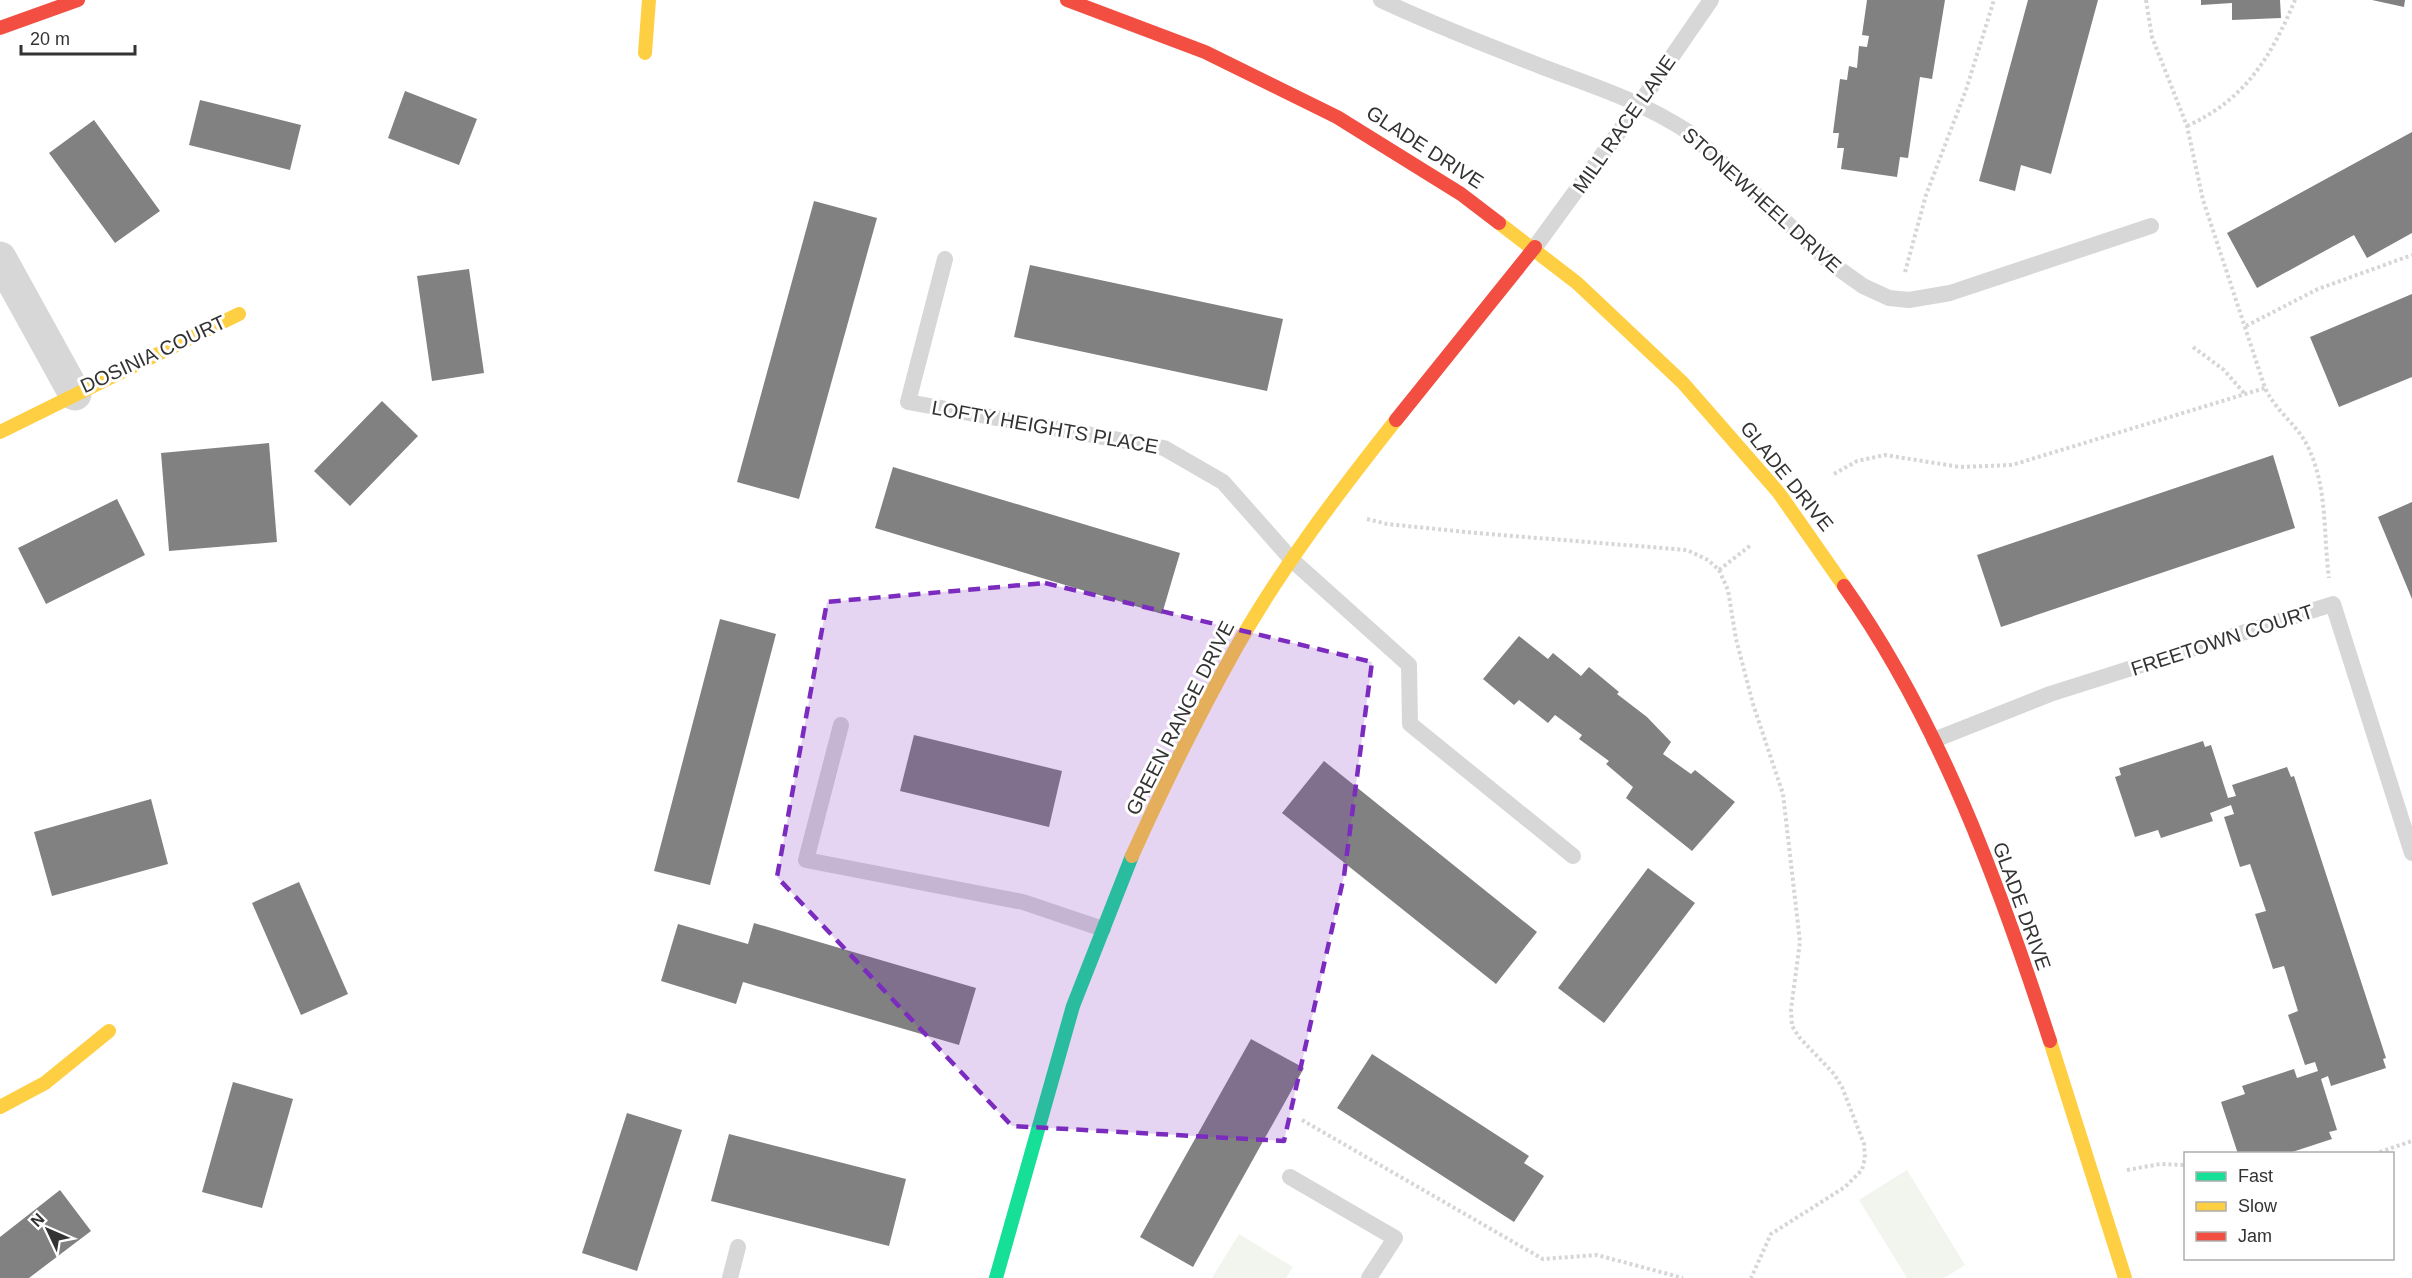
<svg xmlns="http://www.w3.org/2000/svg" width="2412" height="1278" font-family="Helvetica,sans-serif">
	<rect width="100%" height="100%" fill="#fff"/>
	<!-- green -->
	<path fill="#f1f5ed" d="M1907,1170l58,95 -21,13h-37l-48,-78z
		M1239,1234l54,33 -7,11h-74z"/>
	<!-- building -->
	<path fill="#818181" d="M1867,0h78l-13,79 -12,-2 -12,81 -8,-1 -3,20 -56,-8 3,-21h-7l2,-15h-6l7,-54 7,1 2,-14 8,2 2,-22 8,1 2,-11 -7,-1z
		M2028,0h70l-47,174 -30,-9 -6,26 -36,-10z
		M2201,0h79l1,18 -49,2v-17l-31,2z
		M2372,0h33l-1,7z
		M405,91l72,28 -18,46 -71,-27z
		M200,100l101,25 -11,45 -101,-25z
		M94,120l66,91 -45,32 -66,-90z
		M2412,132v101l-45,25 -13,-23 -97,53 -30,-55z
		M814,201l63,17 -78,281 -62,-17z
		M1030,265l253,54 -16,72 -253,-54z
		M469,269l15,104 -52,8 -15,-105z
		M2412,294v83l-73,30 -29,-70z
		M382,401l36,35 -68,70 -36,-35z
		M269,443l8,99 -108,9 -8,-98z
		M2273,455l22,73 -294,99 -24,-72z
		M893,467l287,86 -18,61 -287,-86z
		M117,499l28,56 -99,49 -28,-56z
		M2412,502v97l-34,-82z
		M720,619l56,15 -66,251 -56,-14z
		M1519,636l29,23 5,-6 28,23 8,-9 30,25 -2,2 30,23 24,25 -8,12 28,20 4,-4 40,32 -43,49 -66,-53 7,-11 -27,-23 3,-3 -30,-22 3,-4 -27,-20 -7,8 -29,-23 -5,5 -31,-26z
		M914,735l148,36 -13,56 -149,-36z
		M2203,741l2,6 6,-2 17,53 8,-2 -4,-11 55,-18 4,10 3,-1 92,282 -3,1 3,9 -55,18 -3,-10 -7,3 16,51 -8,2 3,7 -46,15h-48l-17,-52 24,-8 -3,-8 52,-17 3,9 21,-7 -3,-9 -10,3 -17,-50 10,-4 -14,-45 -11,3 -18,-55 11,-3 -16,-47 -10,3 -16,-50 10,-3 -3,-9 -21,8 3,8 -52,17 -3,-8 -23,7 -20,-60 6,-2 -2,-7z
		M1324,761l213,171 -41,52 -214,-171z
		M151,799l17,65 -116,32 -18,-64z
		M1648,868l47,35 -91,120 -46,-35z
		M299,882l49,112 -47,21 -49,-112z
		M754,923l222,65 -17,57 -216,-63 -7,22 -75,-23 17,-57 70,20z
		M1251,1039l53,29 -111,199 -53,-30z
		M1372,1054l157,102 -5,7 20,13 -30,46 -177,-114z
		M233,1082l60,17 -31,109 -60,-16z
		M627,1113l55,17 -45,141 -55,-18z
		M729,1134l177,45 -17,67 -178,-45z
		M60,1190l31,41 -62,47h-29v-41z"/>
	<g fill="none" stroke-linecap="round" stroke-linejoin="round">
		<!-- path -->
		<path stroke="#d6d6d6" stroke-width="4" stroke-dasharray="3 3" stroke-linecap="butt" d="M2146,0l6,37 35,89 16,74 62,188c12,25 32,36 43,59 20,42 15,86 21,131
			M2187,126c58,-26 84,-69 108,-126
			M1905,272l21,-77 40,-105 28,-90
			M2246,326l72,-37 94,-34
			M2193,347l31,23 20,23
			M1834,474l23,-13 28,-6 75,12 52,-2 253,-77
			M1367,519l20,5 89,9 211,17 21,10 11,10 32,-25
			M1719,570l9,20 8,49 17,65 30,90 17,148 -9,67 1,17 7,11 35,37 8,13 22,57 1,14 -3,12 -17,17 -74,47 -20,44
			M1302,1120l241,139 54,-4 86,23
			M2374,1154l38,-13
			M2127,1170l33,-6 26,1"/>
		<!-- lane -->
		<path stroke="#d7d7d7" stroke-width="16" d="M1381,0c55,26 111,47 167,69 54,20 92,32 142,64l138,128 35,25 26,12 20,2 41,-7 201,-67
			M1535,247l105,-144 71,-103
			M945,259l-37,143 256,46 59,34 69,78 117,105 1,59 163,132
			M841,725l-35,135 217,42 80,27
			M1934,740l116,-46 283,-90 79,249
			M1290,1177l105,61 -26,40
			M730,1278l8,-31"/>
		<!-- street -->
		<path stroke="#d7d7d7" stroke-width="33" d="M0,258l75,136"/>
		<!-- fast -->
		<path stroke="#16e098" stroke-width="14" d="M996,1278l77,-272 59,-150"/>
		<!-- slow -->
		<path stroke="#ffcf43" stroke-width="14" d="M645,53l4,-53
			M1499,223l78,60 106,100 96,110 65,93
			M0,432l239,-118
			M1132,856c32,-71 66,-140 104,-208 45,-80 103,-156 160,-228
			M2050,1041l75,237
			M0,1107l45,-24 64,-52"/>
		<!-- jam -->
		<path stroke="#f24e42" stroke-width="14" d="M1067,0l138,52 132,65 124,77 38,29
			M0,28l78,-28
			M1396,420l139,-173
			M1844,586c96,136 155,298 206,455"/>
	</g>
	<!-- marked area -->
	<path fill="#7b2cbf" fill-opacity="0.2" stroke="#7b2cbf" stroke-width="4.5" stroke-dasharray="12 8" stroke-linejoin="round" d="M1045,583l327,79 -28,214 -60,265 -272,-15 -235,-249 50,-275z"/>
	<g text-anchor="middle" stroke-width="6" stroke-linejoin="round" paint-order="stroke">
		<!-- street labels -->
		<g font-size="20" fill="#333" stroke="#fff">
			<text transform="translate(1624 124) rotate(-55)" y="7">MILL RACE LANE</text>
			<text transform="translate(1425 147) rotate(33)" y="7">GLADE DRIVE</text>
			<text transform="translate(1762 200) rotate(42)" y="7">STONEWHEEL DRIVE</text>
			<text transform="translate(153 354) rotate(-25)" y="7">DOSINIA COURT</text>
			<text transform="translate(1045 427) rotate(10)" y="7">LOFTY HEIGHTS PLACE</text>
			<text transform="translate(1787 476) rotate(51)" y="7">GLADE DRIVE</text>
			<text transform="translate(2222 640) rotate(-18)" y="7">FREETOWN COURT</text>
			<text transform="translate(1180 718) rotate(-63)" y="7">GREEN RANGE DRIVE</text>
			<text transform="translate(2022 906) rotate(70)" y="7">GLADE DRIVE</text>
		</g>
	</g>
	<!-- legend -->
	<rect x="2184" y="1152" width="210" height="108" fill="#ffffff" stroke="#adadad" stroke-width="1.5"/>
	<rect x="2196" y="1172" width="30" height="9" fill="#16e098" stroke="#adadad" stroke-width="1.5"/>
	<text x="2238" y="1182" font-size="18" fill="#333333">Fast</text>
	<rect x="2196" y="1202" width="30" height="9" fill="#ffcf43" stroke="#adadad" stroke-width="1.5"/>
	<text x="2238" y="1212" font-size="18" fill="#333333">Slow</text>
	<rect x="2196" y="1232" width="30" height="9" fill="#f24e42" stroke="#adadad" stroke-width="1.5"/>
	<text x="2238" y="1242" font-size="18" fill="#333333">Jam</text>
	<!-- north arrow -->
	<g transform="translate(48 1230) rotate(314)" stroke="#ffffff" stroke-width="4.5" paint-order="stroke">
	<path d="M0-4.5L10 22L0 15L-10 22Z" fill="#333333"/>
	<text y="-9" font-size="16" font-weight="bold" text-anchor="middle" fill="#333333">N</text>
	</g>
	<!-- scale -->
	<path d="M21 45v9h114v-9" fill="none" stroke="#333333" stroke-width="3"/>
	<text x="30" y="45" font-size="18" fill="#333333" stroke="#ffffff" stroke-width="4.5" paint-order="stroke">20 m</text>
</svg>
